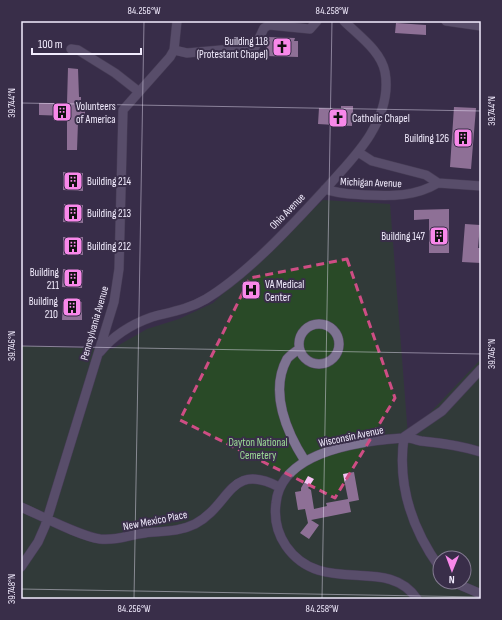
<svg xmlns="http://www.w3.org/2000/svg" width="502" height="620" font-family="'Sofia Sans Condensed',sans-serif">
	<rect width="100%" height="100%" fill="#392e49"/>
	<!-- green -->
	<path fill="#294a27" fill-rule="evenodd" d="M323,200l67,4 18,232 73,-77v240h-460v-253l91,3 35,-20 32,-10 34,-16zM440,558h24v24h-24z"/>
	<!-- building -->
	<path fill="#f6c2f3" d="M396,23l30,2v10l-31,-2z
		M267,37l28,1 -1,3h4v16l-32,-1z
		M68,68l10,1 1,28h2v7h4v11h-4l-1,7h-2l-1,28h-10v-34l-28,-1v-12h28z
		M341,106h12v6l4,3v5l-5,3v3l-34,-2 1,-16 22,1z
		M454,107l22,1 -5,61 -21,-2z
		M63,172l20,1v18l-20,-1z
		M64,204l19,1v18l-20,-1z
		M449,209v44h-20v-34l-15,1v-10z
		M465,224l15,1 -2,23h3v15l-19,-1z
		M63,237h20v18h-20z
		M63,269l20,1 -1,18 -20,-1z
		M63,302h19v18h-20z
		M354,472l5,28 -10,2 2,10 -40,8 8,5 -10,14 -9,-6 8,-10 -3,-14 -7,1 -3,-18 6,-1v-3l7,-12 6,3 -6,9 3,2 3,19 13,-3 -1,-3 22,-4 -5,-25z"/>
	<g fill="none" stroke-linecap="round" stroke-linejoin="round">
		<!-- minor casing -->
		<g stroke="#574e65" stroke-width="10">
			<path id="minor" d="M446,21l35,5
				M71,49l7,1 37,23 23,18
				M174,50l13,3 68,-6 9,-19 5,-3 41,4 7,-8
				M358,152l14,9 54,14 12,8 43,3
				M325,189c13,5 26,5 40,6 26,1 50,2 73,-12
				M299 344a20 20 0 1 1 40 0a20 20 0 1 1-40 0Z
				M299,349c-4,3 -9,6 -12,10 -18,33 0,74 18,102
				M100,352c13,-16 32,-28 52,-35 19,-5 37,-8 54,-18 43,-26 90,-78 124,-115 14,-16 29,-31 40,-49 11,-18 19,-41 15,-63 -4,-21 -26,-36 -41,-51
				M404,437c-7,49 8,92 36,131
				M404,437l38,-26 39,-42
				M21,507c21,9 58,29 79,32 18,2 28,-4 45,-6 17,-2 34,-1 50,-9 36,-19 34,-63 84,-37
				M21,567l17,-25 7,-16 69,-224 5,-33 4,-159 47,-53 4,-7 3,-29
				M453,582l28,12
				M417,599c-30,-45 -95,-1 -131,-53 -9,-13 -12,-28 -10,-43 5,-52 86,-62 127,-65 6,-1 13,2 18,3 21,2 41,5 60,11"/>
		</g>
		<!-- minor -->
		<use href="#minor" stroke="#7e7392" stroke-width="9"/>
	</g>
	<!-- marked area -->
	<path d="M0 0H502V620H0ZM347,259l48,139 -60,100 -155,-78 70,-142z" fill="#392e49" fill-opacity=".55" fill-rule="evenodd"/>
	<path fill="none" stroke="#ce4d84" stroke-width="3" stroke-dasharray="8 5" stroke-linejoin="round" d="M347,259l48,139 -60,100 -155,-78 70,-142z"/>
	<!-- ticks -->
	<path fill="none" stroke="#f2ecfe" stroke-width="1" stroke-opacity="0.45" d="M21,103l460,8M21,346l460,8M21,589l460,8M134,599l10,-578M322,599l10,-578"/>
	<!-- icons -->
	<defs>
		<g id="church-square" transform="scale(1)"><rect x="-9" y="-9" width="18" height="18" rx="4" fill="#f888ea" stroke="#392e49"/><path d="M-1.2-6h2.4v3.5h3.3v2.4h-3.3V6h-2.4V-.1h-3.3v-2.4h3.3Z" fill="#111"/></g>
		<g id="building-square" transform="scale(1)"><rect x="-9" y="-9" width="18" height="18" rx="4" fill="#f888ea" stroke="#392e49"/><path d="M-4-6H4V6H1V3H-1V6H-4ZM-2.5-4.3h1.7v1.8h-1.7ZM.8-4.3h1.7v1.8H.8ZM-2.5-1h1.7V.8h-1.7ZM.8-1h1.7V.8H.8Z" fill="#111"/></g>
		<g id="hospital-square" transform="scale(1)"><rect x="-9" y="-9" width="18" height="18" rx="4" fill="#f888ea" stroke="#392e49"/><path d="M-5-5h3v3.5h4V-5h3V5h-3V1.5h-4V5h-3Z" fill="#111"/></g>
	</defs>
	<g fill-rule="evenodd">
		<use href="#church-square" x="282" y="47"/>
		<use href="#building-square" x="62" y="112"/>
		<use href="#church-square" x="338" y="118"/>
		<use href="#building-square" x="463" y="138"/>
		<use href="#building-square" x="73" y="181"/>
		<use href="#building-square" x="73" y="213"/>
		<use href="#building-square" x="439" y="236"/>
		<use href="#building-square" x="73" y="246"/>
		<use href="#building-square" x="73" y="278"/>
		<use href="#hospital-square" x="251" y="290"/>
		<use href="#building-square" x="72" y="307"/>
	</g>
	<g text-anchor="middle" stroke-width="4" stroke-linejoin="round" paint-order="stroke">
		<!-- poi labels -->
		<g font-size="11" fill="#f2ecfe" stroke="#392e49" text-anchor="start">
			<text x="268" y="45" text-anchor="end">Building 118<tspan x="268" dy="13">(Protestant Chapel)</tspan></text>
			<text x="76" y="110">Volunteers<tspan x="76" dy="13">of America</tspan></text>
			<text x="352" y="122">Catholic Chapel</text>
			<text x="449" y="142" text-anchor="end">Building 126</text>
			<text x="87" y="185">Building 214</text>
			<text x="87" y="217">Building 213</text>
			<text x="425" y="240" text-anchor="end">Building 147</text>
			<text x="87" y="250">Building 212</text>
			<text x="59" y="276" text-anchor="end">Building<tspan x="59" dy="13">211</tspan></text>
			<text x="265" y="288">VA Medical<tspan x="265" dy="13">Center</tspan></text>
			<text x="58" y="305" text-anchor="end">Building<tspan x="58" dy="13">210</tspan></text>
		</g>
		<!-- street labels -->
		<g font-size="11" fill="#f2ecfe" stroke="#392e49">
			<text transform="translate(371 182) rotate(2)" y="4">Michigan Avenue</text>
			<text transform="translate(287 211) rotate(-46)" y="4">Ohio Avenue</text>
			<text transform="translate(94 323) rotate(-74)" y="4">Pennsylvania Avenue</text>
			<text transform="translate(351 436) rotate(-12)" y="4">Wisconsin Avenue</text>
			<text transform="translate(155 520) rotate(-11)" y="4">New Mexico Place</text>
		</g>
		<!-- park labels -->
		<g font-size="11" fill="#9dde97" stroke="#392e49">
			<text x="258" y="446">Dayton National<tspan x="258" dy="13">Cemetery</tspan></text>
		</g>
	</g>
	<!-- border -->
	<rect width="502" height="620" fill="none" stroke="#392e49" stroke-width="44"/>
	<!-- north arrow -->
	<g transform="translate(452 570) rotate(181)"><circle r="19" fill="#392e49" stroke="#837a91"/>
	<path d="M0-3L7 15L0 10L-7 15Z" fill="#f888ea"/>
	<text y="-6" font-size="11" font-weight="bold" text-anchor="middle" fill="#f2ecfe">N</text>
	</g>
	<!-- scale -->
	<path d="M32 48v6h109v-6" fill="none" stroke="#f2ecfe" stroke-width="2"/>
	<text x="38" y="48" font-size="12" fill="#f2ecfe" stroke="#392e49" stroke-width="3" paint-order="stroke">100 m</text>
	<rect x="22" y="22" width="458" height="576" fill="none" stroke="#f2ecfe" stroke-width="1.5"/>
	<g font-size="10" text-anchor="middle" fill="#f2ecfe">
		<text x="144" y="14">84.256°W</text>
		<text x="332" y="14">84.258°W</text>
		<text transform="translate(11 103) rotate(-90)" y="4">39.744°N</text>
		<text transform="translate(491 111) rotate(-90)" y="4">39.744°N</text>
		<text transform="translate(11 346) rotate(-90)" y="4">39.746°N</text>
		<text transform="translate(491 354) rotate(-90)" y="4">39.746°N</text>
		<text transform="translate(11 589) rotate(-90)" y="4">39.748°N</text>
		<text x="134" y="612">84.256°W</text>
		<text x="322" y="612">84.258°W</text>
	</g>
</svg>
